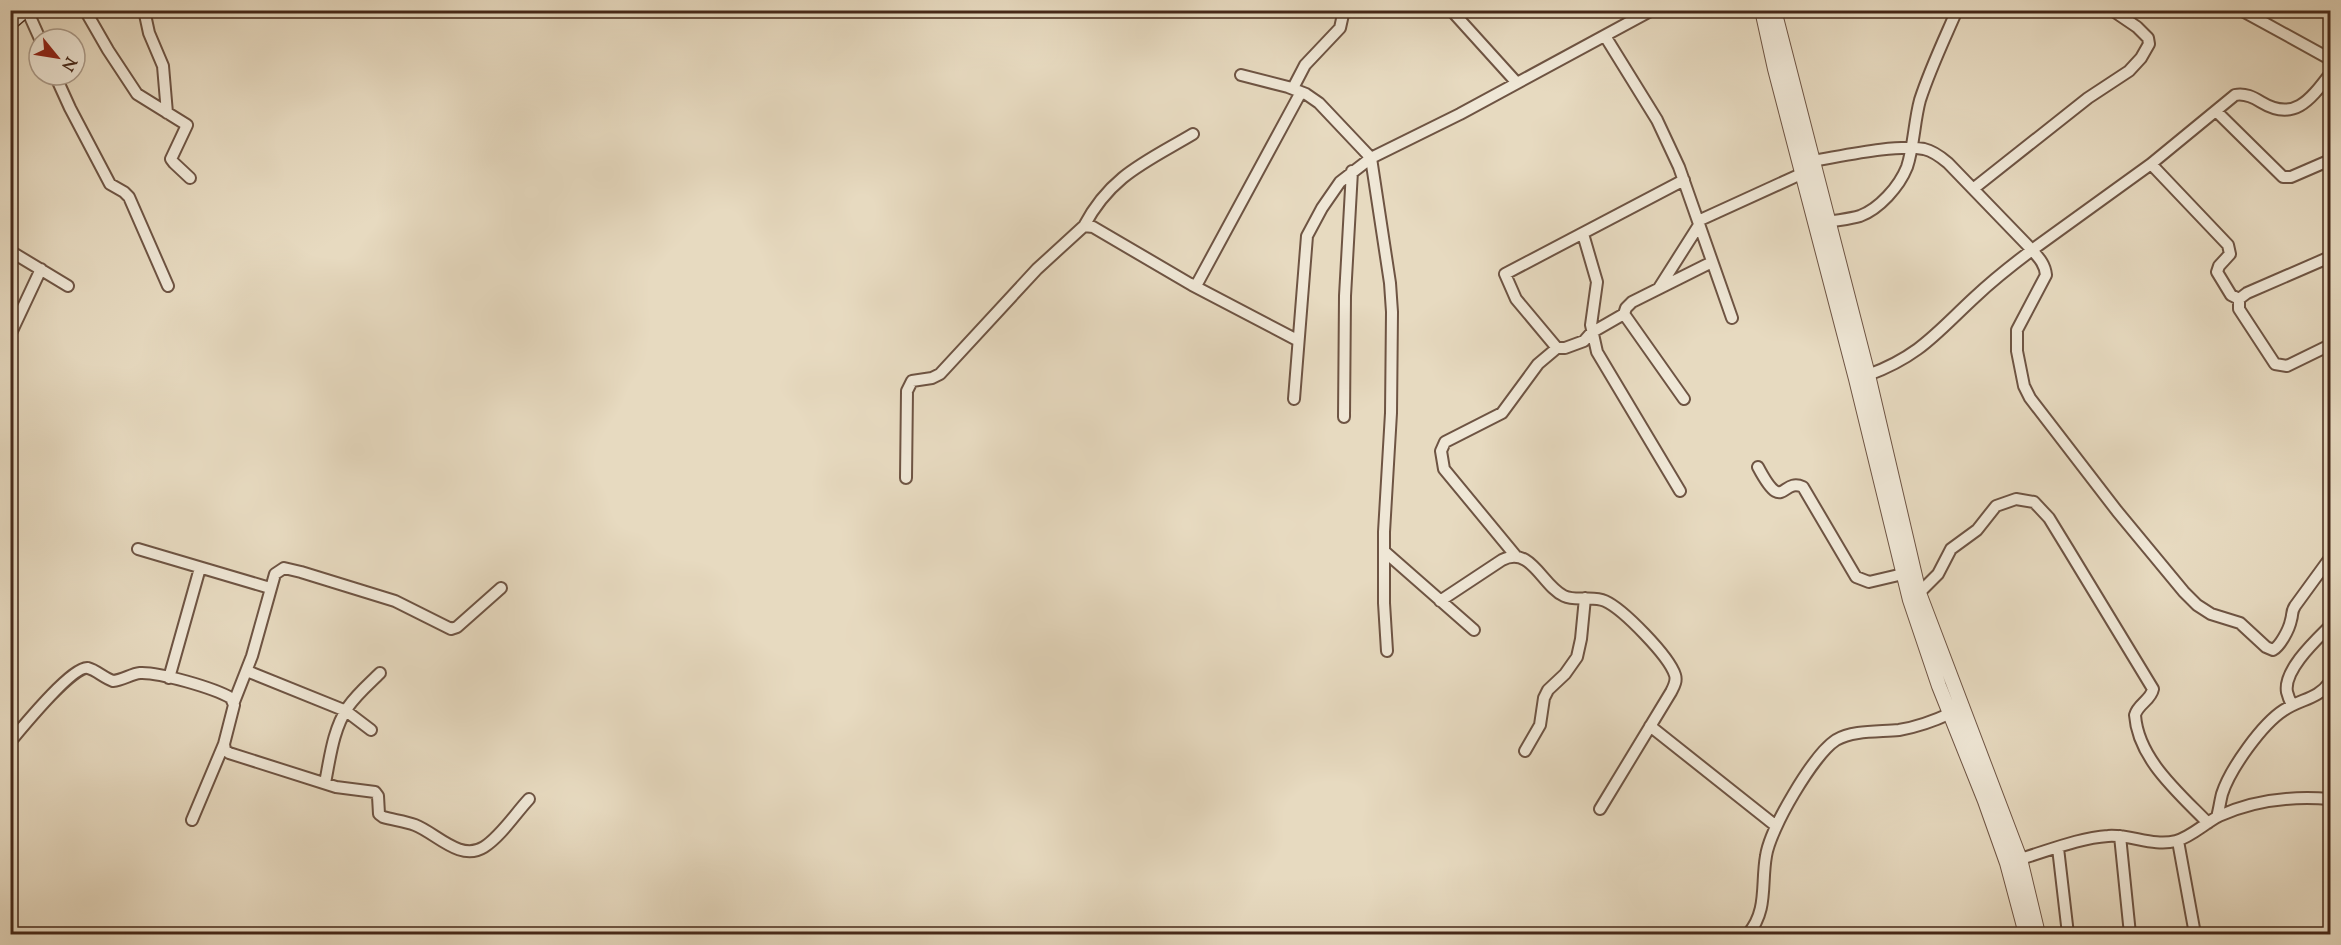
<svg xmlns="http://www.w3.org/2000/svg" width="2341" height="945" font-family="'Sorts Mill Goudy',serif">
	<rect width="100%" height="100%" fill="#e7dac0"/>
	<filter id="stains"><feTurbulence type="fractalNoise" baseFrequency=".00333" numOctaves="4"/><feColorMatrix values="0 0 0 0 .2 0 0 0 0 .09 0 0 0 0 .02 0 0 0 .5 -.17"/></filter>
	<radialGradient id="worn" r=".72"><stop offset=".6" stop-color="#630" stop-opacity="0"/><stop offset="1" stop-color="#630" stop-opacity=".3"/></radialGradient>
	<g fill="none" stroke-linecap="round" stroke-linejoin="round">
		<!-- minor casing -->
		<g stroke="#6e5443" stroke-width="14">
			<path id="minor" d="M27,10l13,29
				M85,10l23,40 29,44 50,31 -16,34 3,4 16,15
				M144,10l5,23 14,33 4,47
				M1451,10l66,73
				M2241,10l89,49
				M1605,36l52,84 22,47 53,151
				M55,75l15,33 40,76 14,8 5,5 39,89
				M1241,75l47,12 18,7 13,9 52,55 19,125 2,29 -1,101 -7,119v71l3,48
				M1293,88l12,-23 35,-37 4,-18
				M2216,111l67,66h8l37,-16
				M1812,161c31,-5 83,-17 112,-12 9,2 17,8 24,14l84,87 119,-86 84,-69c10,-2 18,2 26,7 33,20 49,-2 69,-28
				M2151,164l77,81 2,9 -11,12 -2,6 14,23 8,4
				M1973,189l115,-91 41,-27 12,-13 8,-14 -1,-6 -11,-11 -25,-17
				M1698,221l103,-47
				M1828,222c10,-2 22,-3 32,-6 19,-7 39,-29 47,-49 7,-21 7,-45 13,-67 10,-31 24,-60 37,-90
				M1084,226c27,-51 62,-64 109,-92
				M1583,234l14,48 -6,43 6,27 83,139
				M10,251l58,35
				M2330,257l-83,36 -8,6v10l36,55 12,2 43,-21
				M1192,285l105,55
				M1659,288l40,-63
				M10,335l31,-66
				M1557,348l-41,-49 -11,-25 179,-94
				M1868,375c52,-19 69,-43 107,-78 18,-17 37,-32 57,-47 7,8 13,14 14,25l-29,55v21l7,35 6,12 87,113 67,81 13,13 14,9 29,9 26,24 7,3c7,-4 16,-20 18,-30 2,-6 0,-8 4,-14l35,-48
				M1294,399l13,-163 15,-28 18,-26 31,-24 89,-44 192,-104
				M1684,399l-60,-85 2,-6 6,-6 80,-40
				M1344,417l1,-121 7,-125
				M1758,467c26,49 23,10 45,20l53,90 13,5 34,-8
				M906,478l1,-87 5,-10 20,-3 8,-4 97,-105 47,-43 9,1 99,58 5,-1 104,-192
				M138,549l132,39
				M1384,551l90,79
				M1515,555l-71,-86 -3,-18 4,-9 57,-29 36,-49 19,-16h8l19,-7 7,-8 33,-19
				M1919,593l19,-19 13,-25 26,-19 19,-24 20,-7 18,3 15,16 19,31 85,140c-2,11 -15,15 -18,26 3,44 44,78 73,108
				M1440,601l62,-41c29,-15 40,26 62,36 13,6 28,-1 41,5 18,8 64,55 70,74 2,6 -1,11 -4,17l-71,117
				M247,671l99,40 25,19
				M169,678l31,-110
				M234,702l18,-46 23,-82 9,-6 17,4 94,29 56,28 6,-2 44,-39
				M2292,705c-2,-4 -4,-9 -5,-13 -4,-22 30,-53 43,-66
				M1650,726l126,100
				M10,742c11,-13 63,-77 78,-74 8,2 16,10 25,13 10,-1 18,-7 27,-8 19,-1 74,15 91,25l3,7 -10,39 1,6 4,3 107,34 39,5 3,4 1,18 4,3c10,3 22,4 32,8 21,8 45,37 69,22 17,-11 31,-33 45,-48
				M1525,751l15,-26 4,-27 4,-8 17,-16 12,-17 4,-18 4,-41
				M325,783c5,-25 8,-54 23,-76 9,-13 21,-23 32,-34
				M2217,817c2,-7 3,-15 5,-23 8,-25 40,-70 62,-84 18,-12 33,-10 46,-28
				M192,820l32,-76
				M2120,836l10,98
				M2178,841l17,93
				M2058,848l10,86
				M2020,859c28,-8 58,-21 88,-23 22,-2 45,11 68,5 15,-4 29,-18 43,-25 35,-16 74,-20 111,-17
				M1748,934c20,-23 13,-50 18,-78 4,-27 47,-101 70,-116 17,-10 43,-8 63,-10 18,-3 35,-9 52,-17"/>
		</g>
		<!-- tertiary casing -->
		<g stroke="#6e5443" stroke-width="16">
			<path id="tertiary" d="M1762,10l13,59 81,310 54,221 29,86 46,115 22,62 19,71
				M1774,10l94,365 51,218 101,266 18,75"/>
		</g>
		<!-- secondary casing -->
		<g stroke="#462819" stroke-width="18">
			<path id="secondary" d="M10,22l14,-12"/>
		</g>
		<!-- minor -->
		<use href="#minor" stroke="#efe7d6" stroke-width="10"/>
		<!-- tertiary -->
		<use href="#tertiary" stroke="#efe7d6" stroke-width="14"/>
		<!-- secondary -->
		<use href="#secondary" stroke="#efe7d6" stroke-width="15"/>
	</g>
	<!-- margin -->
	<rect width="2341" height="945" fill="none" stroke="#e7dac0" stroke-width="36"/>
	<rect x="12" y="12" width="2317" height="921" fill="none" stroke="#462819" stroke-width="3"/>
	<rect x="18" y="18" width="2305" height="909" fill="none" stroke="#462819" stroke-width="1.5"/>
	<!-- north arrow -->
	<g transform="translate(57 57) rotate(120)"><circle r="28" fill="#efe7d6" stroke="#ab9b8a" stroke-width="1.5"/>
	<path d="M0-4.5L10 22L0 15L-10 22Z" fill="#8f2418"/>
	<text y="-9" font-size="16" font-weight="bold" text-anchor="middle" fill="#462819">N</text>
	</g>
	<rect width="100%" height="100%" filter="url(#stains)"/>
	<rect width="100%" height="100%" fill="url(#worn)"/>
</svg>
